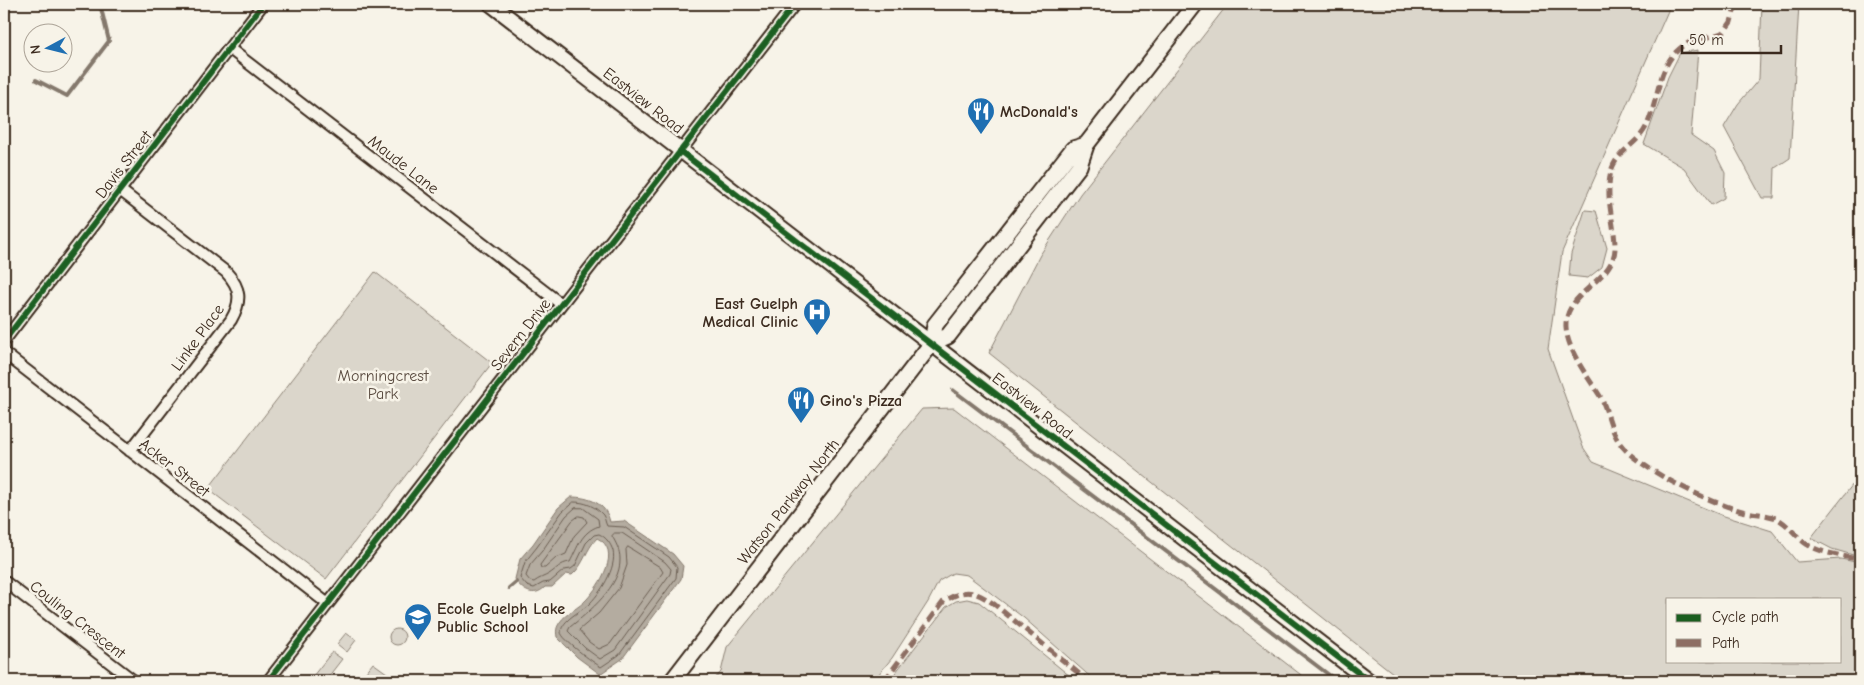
<svg xmlns="http://www.w3.org/2000/svg" width="1864" height="685" font-family="'Comic Neue',sans-serif">
	<rect width="100%" height="100%" fill="#f7f3e8"/>
	<filter id="ink" filterUnits="userSpaceOnUse"><feTurbulence type="fractalNoise" baseFrequency=".02" numOctaves="2"/><feDisplacementMap in="SourceGraphic" scale="10" xChannelSelector="R" yChannelSelector="G"/><feConvolveMatrix kernelMatrix="1 2 1 2 8 2 1 2 1" color-interpolation-filters="sRGB"/></filter>
	<g filter="url(#ink)">
		<!-- green -->
		<path fill="#dbd6cb" stroke="#8b8074" fill-rule="evenodd" d="M1228,4h443l-109,248 -14,97 35,98 10,15 128,53 51,16 25,31 44,-3 19,4v118h-457l-414,-328 51,-98 40,-61zM1668,599h172v62h-172z
			M1762,4h37l-9,154 -15,10 -1,30h-12l-38,-71 14,-23 21,-25z
			M1698,50l-7,85 23,16 11,22 -1,25 -13,7 -27,-37 -40,-24 24,-67 12,-24z
			M1585,210l11,1 11,37 -5,19 -14,11 -19,-2 2,-22z
			M375,272l117,91 -166,216 -118,-90z
			M954,408l355,273h-214l-71,-63 -57,-43 -14,-2 -14,8 -11,21 -36,56 -19,23h-160l8,-9 6,-25 195,-238z
			M1860,475v82l-28,-8 -21,-11z
			M967,599l12,3 97,79h-187l57,-74 10,-6z
			M389 637a8 8 0 1 1 16 0a8 8 0 1 1-16 0Z
			M346,633l10,7 -9,12 -10,-8z
			M332,652l10,7 -17,22h-16z
			M373,663l25,18h-39z"/>
		<!-- water -->
		<path fill="#b4aca0" stroke="#84786c" d="M571,497c18,0 35,6 39,25l14,-1 49,33 10,12 -2,13 -59,80 -22,15 -23,-17 -20,-20c-1,-6 -1,-9 3,-15 6,-9 19,-14 27,-23 12,-13 36,-49 10,-61 -11,11 -13,27 -25,37l-6,-1 -14,13h-7c-11,11 -23,4 -30,-8l5,-20 13,-15 25,-36z"/>
		<g fill="none" stroke-linecap="round" stroke-linejoin="round">
			<!-- shore -->
			<path stroke="#6b5e52" stroke-width="1" d="M574,502c11,0 21,4 29,13 2,3 2,7 4,11l17,1 45,30 8,10 -1,11 -57,77 -18,12c-7,-4 -40,-28 -40,-35 1,-12 19,-20 27,-27 12,-11 29,-37 25,-54 -2,-7 -7,-14 -14,-17l-5,1 -8,8 -11,23 -4,3 -7,1 -14,12 -7,1 -9,5 -7,-2 -7,-8 5,-16 12,-15 25,-35z
				M583,508l15,11 1,7c-18,6 -21,21 -29,36 -10,1 -13,7 -21,12 -5,3 -10,4 -15,8l-4,-1 -4,-5 4,-11 12,-14 24,-35 9,-8z
				M579,516l5,1 3,5 -13,14 -8,18 -10,4 -11,10h-4l-1,-3 32,-44z
				M615,533h7l43,29 6,7 -1,5 -55,76 -15,9 -15,-11 -17,-17 2,-4c19,-15 51,-41 50,-68 0,-9 -4,-16 -8,-23z
				M628,547l32,20 3,5 -53,72 -11,5 -10,-7 -10,-12 20,-17 20,-25 8,-23 -1,-15z"/>
			<!-- stream -->
			<path stroke="#84786c" stroke-width="4" d="M36,80l31,16 42,-55 -9,-37
				M953,390l384,291
				M509,588l7,-6"/>
			<!-- minor casing -->
			<g stroke="#3b2a1e" stroke-width="14">
				<path id="minor" d="M230,49l331,255
					M120,190l106,82c15,16 16,29 5,48l-101,131
					M4,341l259,-337
					M4,353l324,251
					M4,581l130,100
					M268,681l527,-677"/>
			</g>
			<!-- tertiary casing -->
			<g stroke="#3b2a1e" stroke-width="18">
				<path id="tertiary" d="M491,4l878,677"/>
			</g>
			<!-- secondary casing -->
			<g stroke="#3b2a1e" stroke-width="19">
				<path id="secondary" d="M932,343l3,-18 138,-176 13,-4
					M672,681l260,-338 16,-7 131,-170 7,-21 109,-141"/>
			</g>
			<!-- minor -->
			<use href="#minor" stroke="#f7f3e8" stroke-width="10"/>
			<!-- tertiary -->
			<use href="#tertiary" stroke="#f7f3e8" stroke-width="14"/>
			<!-- secondary -->
			<use href="#secondary" stroke="#f7f3e8" stroke-width="15"/>
			<!-- quiet -->
			<path stroke="#8d6e63" stroke-width="5" stroke-dasharray="10 5" stroke-linecap="butt" d="M1736,4l-5,18 -7,10c-15,7 -34,6 -46,18 -21,19 -20,53 -32,77 -10,20 -32,24 -36,49 -4,26 4,44 5,69 2,36 -51,46 -49,82 1,23 22,50 34,69 8,15 10,32 19,46 18,27 92,61 123,69 11,3 24,3 34,7 12,6 19,17 29,25 15,11 38,12 55,17
				M884,681l60,-80c22,-13 30,-11 50,3l94,77"/>
			<!-- cycleway casing -->
			<g stroke="#f7f3e8" stroke-width="9">
				<path id="cycleway" d="M680,151l689,530
					M4,341l259,-337
					M268,681l527,-677"/>
			</g>
			<!-- cycleway -->
			<use href="#cycleway" stroke="#1b5e20" stroke-width="6"/>
		</g>
	</g>
	<!-- icons -->
	<defs>
		<g id="restaurant-pin" transform="scale(1.4375)"><path d="M0 17L-7.5 6A9.5 9.5 0 1 1 7.5 6Z" fill="#1f6fb2" stroke="#f7f3e8"/><path d="M-5-6h1v4h1v-4h1v4h1v-4h1v5L-1.5 .5V6h-2V.5L-5-1ZM5-6V6H3V1.5H1.5Q1.5-4 5-6Z" fill="#fff"/></g>
		<g id="hospital-pin" transform="scale(1.4375)"><path d="M0 17L-7.5 6A9.5 9.5 0 1 1 7.5 6Z" fill="#1f6fb2" stroke="#f7f3e8"/><path d="M-5-5h3v3.5h4V-5h3V5h-3V1.5h-4V5h-3Z" fill="#fff"/></g>
		<g id="school-pin" transform="scale(1.4375)"><path d="M0 17L-7.5 6A9.5 9.5 0 1 1 7.5 6Z" fill="#1f6fb2" stroke="#f7f3e8"/><path d="M0-5L7-2L0 1L-7-2ZM-4 1L0 2.5L4 1V4Q0 6-4 4Z" fill="#fff"/></g>
	</defs>
	<g fill-rule="evenodd">
		<use href="#restaurant-pin" x="981" y="111"/>
		<use href="#hospital-pin" x="817" y="312"/>
		<use href="#restaurant-pin" x="801" y="400"/>
		<use href="#school-pin" x="418" y="617"/>
	</g>
	<g text-anchor="middle" stroke-width="5" stroke-linejoin="round" paint-order="stroke">
		<!-- street labels -->
		<g font-size="16" fill="#3b2a1e" stroke="#f7f3e8">
			<text transform="translate(644 100) rotate(38)" y="6">Eastview Road</text>
			<text transform="translate(123 164) rotate(-52)" y="6">Davis Street</text>
			<text transform="translate(404 164) rotate(38)" y="6">Maude Lane</text>
			<text transform="translate(520 334) rotate(-52)" y="6">Severn Drive</text>
			<text transform="translate(197 337) rotate(-54)" y="6">Linke Place</text>
			<text transform="translate(1033 405) rotate(38)" y="6">Eastview Road</text>
			<text transform="translate(175 467) rotate(38)" y="6">Acker Street</text>
			<text transform="translate(788 501) rotate(-52)" y="6">Watson Parkway North</text>
			<text transform="translate(78 619) rotate(38)" y="6">Couling Crescent</text>
		</g>
		<!-- poi labels -->
		<g font-size="16" font-weight="bold" fill="#3b2a1e" stroke="#f7f3e8" text-anchor="start">
			<text x="1000" y="117">McDonald's</text>
			<text x="798" y="309" text-anchor="end">East Guelph<tspan x="798" dy="18">Medical Clinic</tspan></text>
			<text x="820" y="406">Gino's Pizza</text>
			<text x="437" y="614">Ecole Guelph Lake<tspan x="437" dy="18">Public School</tspan></text>
		</g>
		<!-- park labels -->
		<g font-size="16" fill="#5b4c41" stroke="#f7f3e8">
			<text x="383" y="381">Morningcrest<tspan x="383" dy="18">Park</tspan></text>
		</g>
	</g>
	<!-- margin -->
	<rect width="1864" height="685" fill="none" stroke="#f7f3e8" stroke-width="20"/>
	<rect x="10" y="10" width="1844" height="665" fill="none" stroke="#3b2a1e" stroke-width="2" filter="url(#ink)"/>
	<!-- legend -->
	<rect x="1666" y="598" width="175" height="65" fill="#f7f3e8" stroke="#aca397"/>
	<rect x="1676" y="614" width="25" height="8" fill="#1b5e20" stroke="#aca397"/>
	<text x="1712" y="622" font-size="15" fill="#3b2a1e">Cycle path</text>
	<rect x="1676" y="639" width="25" height="8" fill="#8d6e63" stroke="#aca397"/>
	<text x="1712" y="648" font-size="15" fill="#3b2a1e">Path</text>
	<!-- north arrow -->
	<g transform="translate(48 48) rotate(263)"><circle r="24" fill="#f7f3e8" stroke="#aca397"/>
	<path d="M0-4L9 19L0 12L-9 19Z" fill="#1f6fb2"/>
	<text y="-8" font-size="14" font-weight="bold" text-anchor="middle" fill="#3b2a1e">N</text>
	</g>
	<!-- scale -->
	<path d="M1682 45v8h99v-8" fill="none" stroke="#3b2a1e" stroke-width="2.5"/>
	<text x="1689" y="45" font-size="15" fill="#3b2a1e" stroke="#f7f3e8" stroke-width="4" paint-order="stroke">50 m</text>
</svg>
